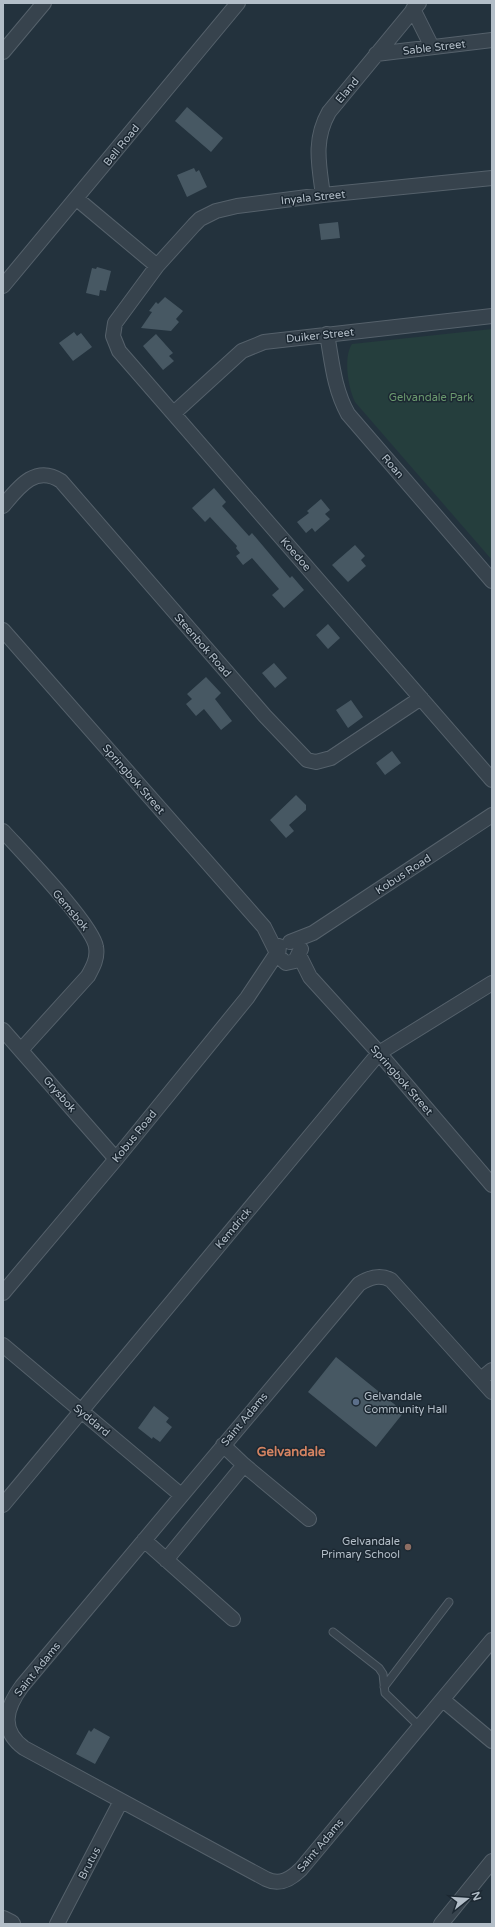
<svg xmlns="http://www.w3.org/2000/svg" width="495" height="1927" font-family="'Varela Round',sans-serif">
	<rect width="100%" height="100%" fill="#23323d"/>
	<!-- green -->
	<path fill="#253e3d" d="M492,329v231l-137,-158c-7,-14 -12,-45 -3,-58z"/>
	<!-- building -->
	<path fill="#475863" d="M187,107l36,31 -12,14 -36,-31z
		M194,168l2,4 3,-2 8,17 -20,10 -10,-22z
		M338,222l2,16 -19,2 -2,-16z
		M97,267l14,4 -5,20 -6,-1 -1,6 -13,-3 6,-25 4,1z
		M165,297l18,14 -7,8 3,3 -8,9 -30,-3 11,-16 -3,-1 7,-9 2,2z
		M74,332l3,4 4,-3 11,14 -19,14 -14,-18z
		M156,334l17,19 -4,3 5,5 -11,9 -20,-24z
		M214,488l12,14 -4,4 27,30 3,-3 38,45 2,-2 12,14 -20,18 -12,-13 7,-6 -27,-31 -9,7 -7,-9 4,-3 -4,-5 1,-2 -27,-29 -5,5 -13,-14z
		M321,499l9,11 -5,4 5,5 -15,13 -3,-4 -6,5 -9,-11 12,-9 -2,-2z
		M355,545l10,11 -4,4 5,6 -18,16 -16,-17z
		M328,624l12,14 -12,11 -12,-14z
		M274,663l13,15 -12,10 -13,-15z
		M206,677l15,16 -6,6 17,22 -11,9 -17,-21 -8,7 -10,-12 6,-5 -5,-5z
		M351,700l12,17 -15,11 -12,-18z
		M392,751l9,12 -16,12 -9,-12z
		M296,795l10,10v5l-17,15 5,6 -8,7 -16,-18z
		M336,1357l68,55 -28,35 -68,-55z
		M154,1406l15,12 -3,4 6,5 -12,15 -7,-5 -1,2 -14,-11z
		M94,1728l16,9 -15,27 -19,-10 13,-24 2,2z"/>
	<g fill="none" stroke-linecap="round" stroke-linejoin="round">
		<!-- service casing -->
		<g stroke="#55616b" stroke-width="9">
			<path id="service" d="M333,1632l46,36 4,6 2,19 35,34
				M384,1687l65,-85"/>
		</g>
		<!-- minor casing -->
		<g stroke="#55616b" stroke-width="16">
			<path id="minor" d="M413,9l19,38
				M3,52l41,-49
				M376,54l116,-14
				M492,178l-169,17 -86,11 -21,5 -16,8 -6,6 -37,41 -42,57 -2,13 6,15 373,429
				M323,195c-4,-30 -10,-55 6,-83l90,-109
				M77,199l80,67
				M3,286l235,-283
				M327,334c5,28 7,55 21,80l144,167
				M174,413l68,-62 22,-9 228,-26
				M3,506c15,-18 32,-42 58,-25l204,235 42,44 9,2 15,-4 90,-60
				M3,630l261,297 13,26 -30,45 -131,161 -113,134
				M3,831c19,21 90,94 93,116 2,11 -3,20 -8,29l-67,74
				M290,942l23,-9 179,-118
				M279,946l-1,10 8,7 9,-2 6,-12
				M299,955l11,22 69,76 113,132
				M3,1030l113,129
				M3,1345l178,150
				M481,1379l11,-9
				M492,1392l-101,-112c-11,-6 -21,-3 -32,4l-337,402c-17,23 -22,44 2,62l242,131c14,7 25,0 35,-10l191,-229
				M223,1445l21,20 65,54
				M3,1505l376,-452 113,-70
				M144,1540l89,79
				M166,1560l78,-95
				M443,1700l49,41
				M57,1924l64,-123
				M441,1924l51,-63"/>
		</g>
		<!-- tertiary casing -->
		<g stroke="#55616b" stroke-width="20">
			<path id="tertiary" d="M3,1920l8,4"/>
		</g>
		<!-- service -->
		<use href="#service" stroke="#37434d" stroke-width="7"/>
		<!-- minor -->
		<use href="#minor" stroke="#37434d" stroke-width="14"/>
		<!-- tertiary -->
		<use href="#tertiary" stroke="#37434d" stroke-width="18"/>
	</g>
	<!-- markers -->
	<circle fill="#5c6f8a" stroke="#1c2832" stroke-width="1.5" cx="356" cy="1402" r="4"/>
	<circle fill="#8d6e63" stroke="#1c2832" stroke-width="1.5" cx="408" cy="1547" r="4"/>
	<g text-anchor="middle" stroke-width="3" stroke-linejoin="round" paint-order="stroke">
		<!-- street labels -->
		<g font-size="11" fill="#b3bec8" stroke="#1c2832">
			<text transform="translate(434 47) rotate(-7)" y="4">Sable Street</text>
			<text transform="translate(347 90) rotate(-50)" y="4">Eland</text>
			<text transform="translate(121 145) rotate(-51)" y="4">Bell Road</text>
			<text transform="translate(313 197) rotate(-6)" y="4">Inyala Street</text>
			<text transform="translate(320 335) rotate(-6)" y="4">Duiker Street</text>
			<text transform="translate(393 466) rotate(49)" y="4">Roan</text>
			<text transform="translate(296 554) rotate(49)" y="4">Koedoe</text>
			<text transform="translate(203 645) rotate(49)" y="4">Steenbok Road</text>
			<text transform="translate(134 779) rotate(49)" y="4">Springbok Street</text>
			<text transform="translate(403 874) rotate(-33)" y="4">Kobus Road</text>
			<text transform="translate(71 910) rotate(50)" y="4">Gemsbok</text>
			<text transform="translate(402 1080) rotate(49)" y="4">Springbok Street</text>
			<text transform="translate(60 1094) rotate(49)" y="4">Grysbok</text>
			<text transform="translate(134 1136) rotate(-51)" y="4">Kobus Road</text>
			<text transform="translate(233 1228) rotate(-50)" y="4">Kemdrick</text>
			<text transform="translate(244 1419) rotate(-50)" y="4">Saint Adams</text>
			<text transform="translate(92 1420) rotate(40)" y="4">Syddard</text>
			<text transform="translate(37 1669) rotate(-51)" y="4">Saint Adams</text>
			<text transform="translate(320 1845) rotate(-50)" y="4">Saint Adams</text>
			<text transform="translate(89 1863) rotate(-62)" y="4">Brutus</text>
		</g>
		<!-- park labels -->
		<g font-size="11" fill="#6a996e" stroke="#1c2832">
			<text x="431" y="401">Gelvandale Park</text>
		</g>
		<!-- poi labels -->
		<g font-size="11" fill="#b3bec8" stroke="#1c2832" text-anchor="start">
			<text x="364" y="1400">Gelvandale<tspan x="364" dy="13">Community Hall</tspan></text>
			<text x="400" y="1545" text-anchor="end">Gelvandale<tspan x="400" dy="13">Primary School</tspan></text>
		</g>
		<!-- quarter labels -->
		<g font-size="13" font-weight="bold" fill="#d58462" stroke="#1c2832">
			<text x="291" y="1456">Gelvandale</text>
		</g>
	</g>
	<!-- border -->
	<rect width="495" height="1927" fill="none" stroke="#b3bec8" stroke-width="8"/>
	<!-- north arrow -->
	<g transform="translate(467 1899) rotate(73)" stroke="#1c2832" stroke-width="3" paint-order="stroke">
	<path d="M0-3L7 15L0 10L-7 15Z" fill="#b3bec8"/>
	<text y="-6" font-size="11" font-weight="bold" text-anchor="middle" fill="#b3bec8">N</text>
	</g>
</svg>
